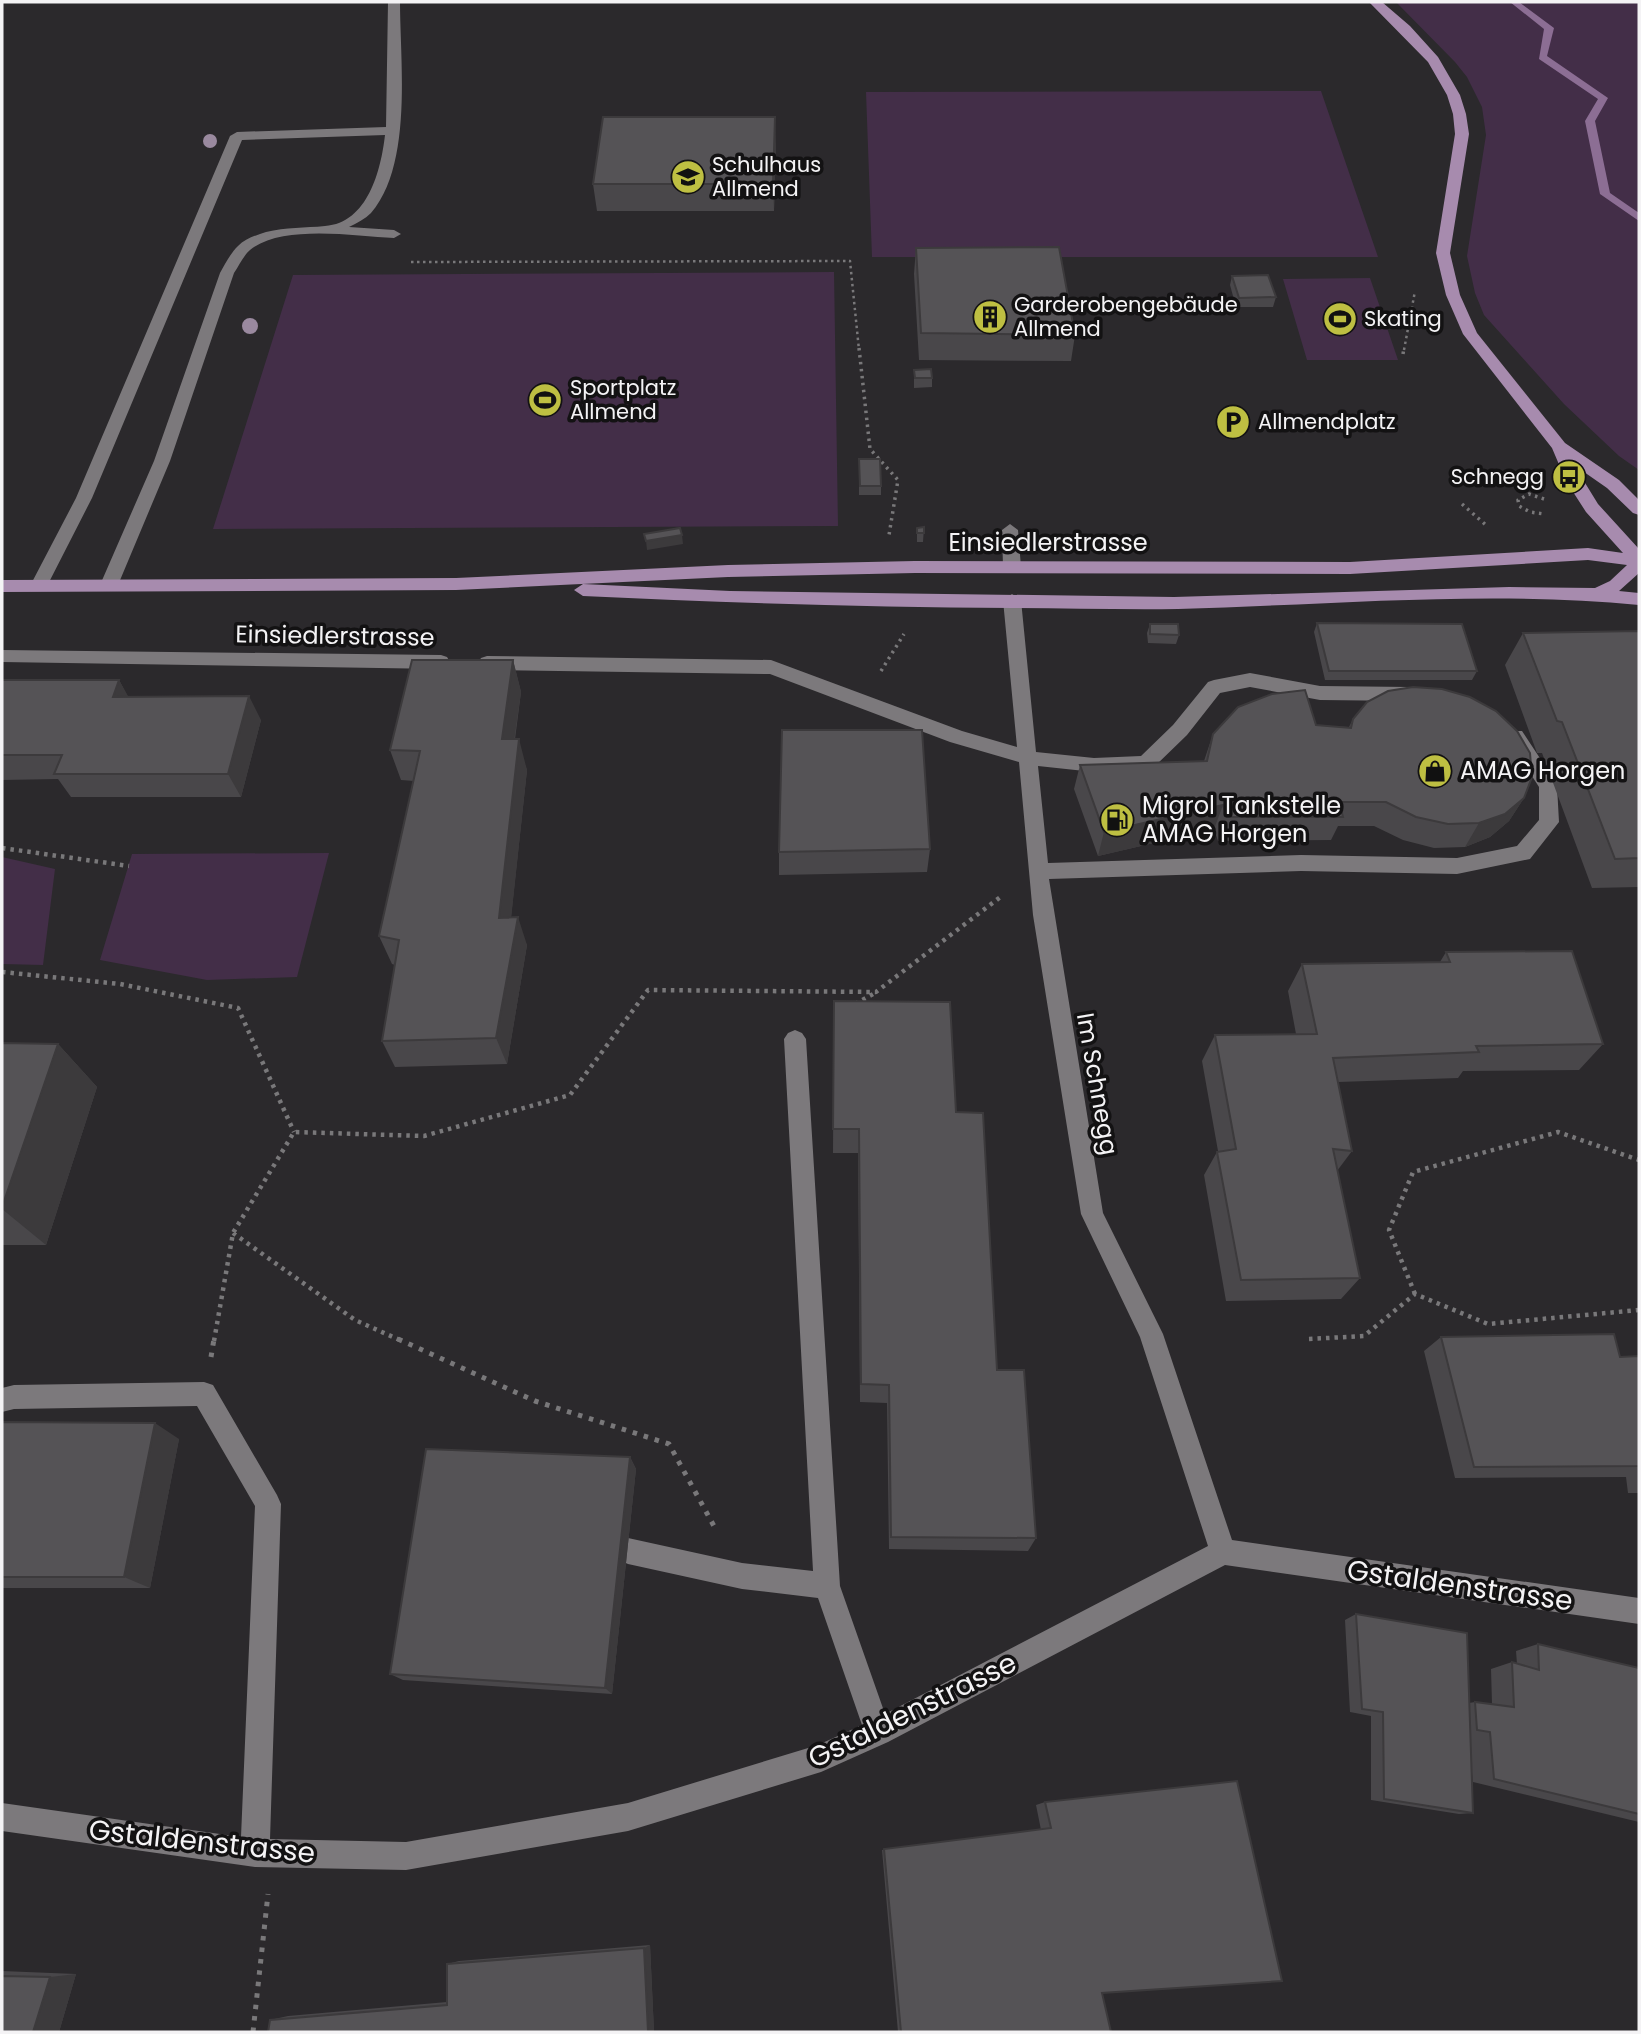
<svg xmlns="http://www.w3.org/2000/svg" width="1641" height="2034" font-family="Poppins,sans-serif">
	<rect width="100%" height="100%" fill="#2b292c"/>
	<!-- green -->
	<path fill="#432e48" d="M1396,2h243v468l-20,-14 -55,-52 -80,-89 -9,-22 -8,-37 19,-121 -4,-28 -15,-30 -12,-15z
		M1321,91l57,166h-506l-6,-165z
		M834,272l4,254 -625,3 80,-254z
		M1370,278l28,82h-91l-24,-81z
		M329,853l-32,124 -90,3 -107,-20 32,-106z
		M2,857l53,12 -12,96 -41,-1z"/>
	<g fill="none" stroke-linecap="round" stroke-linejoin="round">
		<!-- stream -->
		<path fill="#8c6e94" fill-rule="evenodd" d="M1510,2h9l35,26 -7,28 61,42 -13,23 15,72 29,20v8l-39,-27 -15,-73 13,-22 -59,-40 5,-30z"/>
		<!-- path-far3 -->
		<path stroke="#79787a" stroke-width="2.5" stroke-dasharray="2.5 3.5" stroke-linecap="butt" d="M411,262l439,-1 9,89
			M1404,350l11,-59"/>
		<!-- path-far2 -->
		<path stroke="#79787a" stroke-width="3.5" stroke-dasharray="2.5 4.5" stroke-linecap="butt" d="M859,348l11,101 28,31 -9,55
			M1403,354l1,-6
			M1544,499l-15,-5 -11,6 1,6 11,6 14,2
			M1462,504l25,22
			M881,671l23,-37"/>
		<!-- path-far1 -->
		<path stroke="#79787a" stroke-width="4.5" stroke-dasharray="3.5 5" stroke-linecap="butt" d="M2,848l127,18
			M2,972l118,12 118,24 56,124
			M855,1004l20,-11
			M233,1233l122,87 47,21
			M1415,1294l-26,-64 24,-58 145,-40 81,28
			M1309,1339l55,-3 51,-42 73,30 151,-14
			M214,1341l19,-108 61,-101 130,4 146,-41 78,-105 228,2 127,-97"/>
		<!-- path -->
		<path stroke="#79787a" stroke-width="5" stroke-dasharray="4.5 7" stroke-linecap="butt" d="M398,1339l137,62 134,43 46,84
			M211,1357l3,-18
			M253,2032l15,-138"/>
		<!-- minor -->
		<path fill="#7c797c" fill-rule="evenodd" d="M388,2h12c0,60 13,162 -29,211 -6,6 -14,10 -22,14l45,3 7,4 -7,4c-40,-2 -112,-14 -144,12 -7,6 -11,16 -16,23l-64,188 -52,124 -3,4h-12l-3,-4 54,-124 66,-188c5,-9 10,-19 18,-27 7,-7 18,-11 28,-14 20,-5 39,-4 59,-6 43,-3 56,-56 60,-91l-143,5 -150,358 -47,92h-12l-3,-4 46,-88 154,-362 7,-4 149,-5z
			M1010,524l8,6 3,37 -9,6 -9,-6 -1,-37z
			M1012,594l9,6 15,152 58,6 47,-2 32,-31 35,-43 6,-2 36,-7 70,13 90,1 6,2 3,5 -3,5 -6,2 -90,-1 -70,-13 -30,6 -33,42 -34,33 -59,4 -56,-6 10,97 253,-8 156,3 60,-12 22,-26v-33l-33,-51 2,-5h14l33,50 2,5 2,36 -29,37 -73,15 -156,-3 -252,8 54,334 60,121 69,206 407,58v26l-414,-59 -337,177 -67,30 -193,59 -222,39 -151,-3 -253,-36v-28l239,34 14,-331 -58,-100 -183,3 -12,3v-24l12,-3 190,-3 9,3 64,110 4,9 -11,335 136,3 222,-39 190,-58 44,-20 -44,-127 -76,-9 -114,-25 -9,-4 -4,-9 4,-9 9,-4 114,25 71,8 -29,-532 4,-6 7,-3 7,3 4,6 34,547 45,128 323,-168 -68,-209 -59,-123 -48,-299 -14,-153 -69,-20 -180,-68 -283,-4 -6,-2 -3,-5 3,-5 6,-2 284,4 191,71 55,16 -14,-147z
			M2,650l439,5 6,2 3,5 -3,5 -6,2 -439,-7z"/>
		<!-- major -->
		<path fill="#a78bae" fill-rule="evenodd" d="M1369,2h13l28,24 28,31 22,38 6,19 3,20 -19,119 10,42 17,38 88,110 54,37 20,20v15l-6,-2 -26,-25 -33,-23 24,39 41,45v24l-20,18 20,2v12c-151,-15 -310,0 -461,4 -55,1 -110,-1 -165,-1 -143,-1 -287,-5 -430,-12l-9,-6 9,-6 147,7 444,6 335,-10 86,1 15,-7 17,-16 -39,-5 -238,14 -435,-1 -187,4 -272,13 -454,2v-12l454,-2 272,-13 187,-4 435,1 238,-14 35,5 -37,-41 -20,-31 -14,-33 -89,-114 -17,-39 -10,-42 19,-119 -2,-20 -6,-19 -19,-33z"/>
	</g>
	<!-- trees -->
	<g fill="#9a899f">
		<circle cx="210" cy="141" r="7"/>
		<circle cx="250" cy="326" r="8"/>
	</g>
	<!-- wall -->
	<path fill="#49474a" d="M776,144l-2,67h-177l-4,-27z
		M916,248l159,87 -4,26 -152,-1 -5,-86z
		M1232,276l44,21 -3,10h-37l-6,-22z
		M914,370l18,8v9l-18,1z
		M859,459l22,27v9h-22z
		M924,527l-1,15h-6v-14z
		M1317,623l160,48 -5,9h-147l-11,-48z
		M1150,624l29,11 -3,9 -28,-1 -1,-10z
		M1639,631v256l-47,1 -50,-135h-5l-32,-88 18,-32z
		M513,660l8,32 -6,47 12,31 -16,147 16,28 -20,119 -112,3 -13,-26 13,-76 -3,-1 -13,-28 35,-155 -13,-1 -11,-30z
		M2,680h117l9,17 133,23 -20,77h-170l-13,-18 -56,1z
		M1353,719l171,79 -15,23 -19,16 -25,10 -31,1 -31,-8 -29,-14h-36l-7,14 -113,1 -4,-12 -116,27 -24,-67 6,-24 124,-4 9,-27 103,-9 33,2z
		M930,849l-3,23 -148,3v-23z
		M1446,952l157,92 -24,26 -116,1 -5,7 -120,4 14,69 -15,20 23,107 -19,21 -115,2 -22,-126 13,-23 1,-1 -16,-90 13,-26 81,-1 -8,-43 14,-27 138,-2z
		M834,1001l122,111 41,258 39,168 -8,13 -139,-2 -2,-146 -27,-1 -2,-249h-25z
		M2,1043l56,1 39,43 -51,158h-44z
		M1441,1337l179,20 19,-1v137h-11l-2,-16 -171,1 -31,-127z
		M2,1422l177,17 -29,149h-148z
		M630,1457l6,12 -24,225 -209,-14 -13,-6z
		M1356,1614l113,89 6,-1 17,2 -1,-35 21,-7 5,2 -1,-13 22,-7 101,24v154l-166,-40 -2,-18 2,49 -14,1 -88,-14v-84l-21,-4 -5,-92z
		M1045,1802l57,191 9,39h-213l-16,-182 159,-20 -5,-25z
		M650,1945l4,87 -384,-12 18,-4 159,-14v-38l12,-3z
		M2,1971l74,3 -17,58h-57z"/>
	<!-- shaded-wall -->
	<path fill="#3c3a3c" d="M775,117l1,27 -2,67 -1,-27z
		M682,535l1,9 -36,6 -1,-9z
		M513,660l8,32 -11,78 -8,-31z
		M119,680l14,25 -20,-8z
		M249,696l12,24 -20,77 -13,-23z
		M519,739l8,31 -19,177 -9,-29z
		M1524,798l-15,23 -19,16 -25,10 14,-24z
		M1223,805l-9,24 -116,27 6,-24z
		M518,917l9,28 -20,119 -11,-26z
		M58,1044l39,43 -51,158 -44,-36v-2z
		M155,1423l24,16 -29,149 -26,-11z
		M630,1457l6,12 -24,225 -7,-6z
		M650,1945l4,87h-6l-4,-84z
		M76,1974l-17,58h-26l17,-55z"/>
	<!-- building -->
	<path fill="#555356" stroke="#3c3a3c" stroke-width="2" d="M603,117h172l-2,67h-180z
		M1059,247l16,88 -154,-2 -5,-85z
		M1268,275l8,22 -37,1 -7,-22z
		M931,369l1,9h-17l-1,-8z
		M859,459h21l1,27h-21z
		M924,527v6h-7v-5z
		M680,528l2,7 -36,6 -2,-7z
		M1317,623l145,1 15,47h-148z
		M1150,624h28l1,11 -29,-1z
		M1639,631v227l-24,1 -53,-137 -5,-1 -34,-88z
		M412,660h101l-11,79h17l-20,179 19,-1 -22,121 -114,3 17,-101 -20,-4 41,-185 -30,-1z
		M2,680h117l-6,17 136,-1 -21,78h-174l8,-19h-60z
		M1413,687l29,2 28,8 26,14 21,20 13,22 2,24 -8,21 -19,16 -26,9 -31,1 -32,-7 -30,-15h-47l4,15h-116l-4,-12 -119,27 -24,-67 127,-4 6,-27 25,-27 34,-13 33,-4 11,35 35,3 2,-9 14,-17 21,-11z
		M782,730h140l8,119 -151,3z
		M1572,951l31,93 -127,2 3,6 -146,6 19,93 -19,-2 27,129 -119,2 -24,-128 19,-3 -21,-114 102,-1 -15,-70 148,-2 -4,-10z
		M834,1001l116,1 6,110 27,1 14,257h27l12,168 -145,-1 -2,-152 -28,-1 -2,-255h-26z
		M2,1043l56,1 -56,163z
		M1614,1334l6,23 19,-1v110l-165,1 -33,-130z
		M2,1422l153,1 -31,154h-122z
		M426,1449l204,8 -25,231 -215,-14z
		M1356,1614l111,19 6,180 -89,-14 -1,-87 -21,-3z
		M1538,1644l101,24v146l-145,-35 -4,-47 -13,-2 -2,-28 39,5 -2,-45 27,8z
		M1237,1781l45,200 -180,12 9,39h-210l-17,-183 167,-21 -6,-26z
		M644,1948l4,84h-380l2,-12 177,-15v-41z
		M2,1976l48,1 -17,55h-31z"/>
	<!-- icons -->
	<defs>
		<g id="school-disc" transform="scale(1.75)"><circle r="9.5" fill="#bebf42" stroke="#131213"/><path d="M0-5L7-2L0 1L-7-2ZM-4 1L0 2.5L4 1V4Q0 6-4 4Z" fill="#111"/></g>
		<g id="building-disc" transform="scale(1.75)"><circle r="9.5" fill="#bebf42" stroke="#131213"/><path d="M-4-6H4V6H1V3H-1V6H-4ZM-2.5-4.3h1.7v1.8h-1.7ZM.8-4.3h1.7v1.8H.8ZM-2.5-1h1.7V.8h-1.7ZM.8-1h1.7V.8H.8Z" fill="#111"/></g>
		<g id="stadium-disc" transform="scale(1.75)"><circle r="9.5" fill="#bebf42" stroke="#131213"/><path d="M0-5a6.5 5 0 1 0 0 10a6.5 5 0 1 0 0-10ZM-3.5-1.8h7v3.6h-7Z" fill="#111"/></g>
		<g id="parking-disc" transform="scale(1.75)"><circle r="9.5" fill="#bebf42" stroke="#131213"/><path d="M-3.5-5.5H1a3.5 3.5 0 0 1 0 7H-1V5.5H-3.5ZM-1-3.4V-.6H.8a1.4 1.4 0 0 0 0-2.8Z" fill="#111"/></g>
		<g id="bus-disc" transform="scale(1.75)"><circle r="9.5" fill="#bebf42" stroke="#131213"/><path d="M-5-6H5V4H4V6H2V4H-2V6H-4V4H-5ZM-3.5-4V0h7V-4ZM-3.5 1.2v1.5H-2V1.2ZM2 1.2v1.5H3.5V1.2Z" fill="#111"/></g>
		<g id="shop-disc" transform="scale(1.75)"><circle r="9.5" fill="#bebf42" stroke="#131213"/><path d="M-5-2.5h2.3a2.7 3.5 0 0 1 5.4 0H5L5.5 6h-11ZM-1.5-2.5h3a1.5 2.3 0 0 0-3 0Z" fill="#111"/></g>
		<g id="fuel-disc" transform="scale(1.75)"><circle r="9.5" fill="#bebf42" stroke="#131213"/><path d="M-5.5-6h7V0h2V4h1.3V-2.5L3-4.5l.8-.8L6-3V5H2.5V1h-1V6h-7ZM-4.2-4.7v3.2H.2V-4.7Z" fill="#111"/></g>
	</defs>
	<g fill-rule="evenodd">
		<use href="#school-disc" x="688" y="177"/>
		<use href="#building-disc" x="990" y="317"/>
		<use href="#stadium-disc" x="1340" y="319"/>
		<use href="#stadium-disc" x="545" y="400"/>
		<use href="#parking-disc" x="1233" y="422"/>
		<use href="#bus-disc" x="1569" y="477"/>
		<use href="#shop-disc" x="1435" y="771"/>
		<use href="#fuel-disc" x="1117" y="820"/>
	</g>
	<g text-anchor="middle" stroke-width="7" stroke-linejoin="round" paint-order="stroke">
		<!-- far-poi labels -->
		<g font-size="21" fill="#f4f3f5" stroke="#131213" text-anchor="start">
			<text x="712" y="172">Schulhaus<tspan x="712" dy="24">Allmend</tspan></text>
			<text x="1014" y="312">Garderobengebäude<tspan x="1014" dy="24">Allmend</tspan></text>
			<text x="1364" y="326">Skating</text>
			<text x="570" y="395">Sportplatz<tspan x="570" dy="24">Allmend</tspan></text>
			<text x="1258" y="429">Allmendplatz</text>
			<text x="1544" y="484" text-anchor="end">Schnegg</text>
		</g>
		<!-- street labels -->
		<g font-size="24" fill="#f4f3f5" stroke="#131213">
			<text x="1048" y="551">Einsiedlerstrasse</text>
			<text transform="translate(335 636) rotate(1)" y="8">Einsiedlerstrasse</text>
			<text transform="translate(1097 1084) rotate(80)" y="8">Im Schnegg</text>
		</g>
		<!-- poi labels -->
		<g font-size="24" fill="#f4f3f5" stroke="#131213" text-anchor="start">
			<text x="1460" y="779">AMAG Horgen</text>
			<text x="1142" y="814">Migrol Tankstelle<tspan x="1142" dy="28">AMAG Horgen</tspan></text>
		</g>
		<!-- near-street labels -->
		<g font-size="28" fill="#f4f3f5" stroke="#131213">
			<text transform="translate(1460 1585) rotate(8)" y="10">Gstaldenstrasse</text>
			<text transform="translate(912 1710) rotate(-26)" y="10">Gstaldenstrasse</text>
			<text transform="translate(202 1841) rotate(6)" y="10">Gstaldenstrasse</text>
		</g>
	</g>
	<!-- border -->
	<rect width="1641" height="2034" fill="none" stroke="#f4f3f5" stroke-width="7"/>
</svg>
